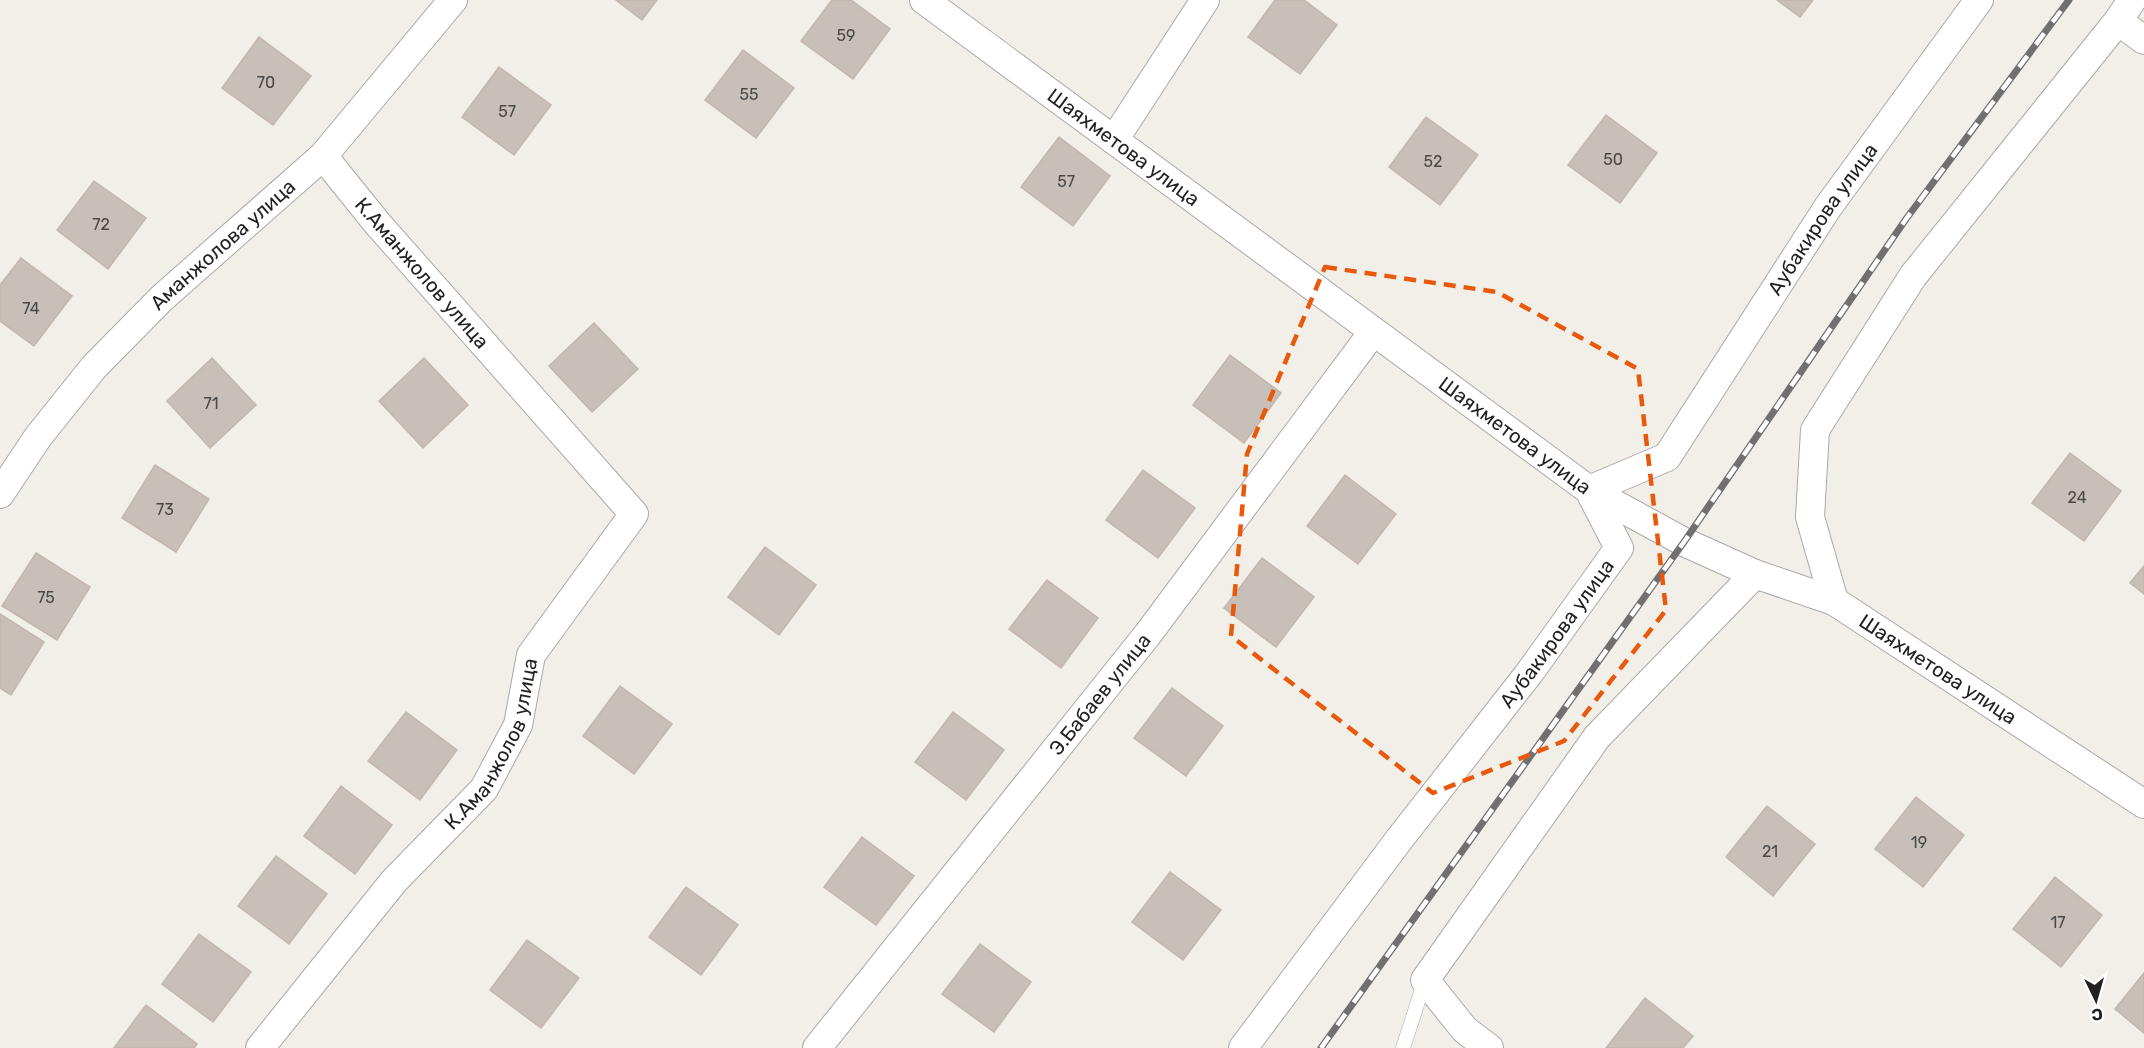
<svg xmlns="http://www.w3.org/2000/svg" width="2144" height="1048" font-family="Rubik,sans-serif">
	<rect width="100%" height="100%" fill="#f2efe9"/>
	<!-- building -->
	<path fill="#c7bfb8" stroke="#c4b6ab" stroke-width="1.5" d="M616,0h41l-15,20z
		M832,0h19l39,29 -37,50 -52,-38z
		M1275,0h29l33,25 -37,49 -52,-37z
		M1777,0h36l-13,17z
		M259,37l52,39 -38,49 -51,-37z
		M743,50l51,38 -38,50 -51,-38z
		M499,67l52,38 -37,50 -52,-38z
		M1606,115l51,38 -37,50 -52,-38z
		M1426,117l52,38 -38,50 -51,-38z
		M1059,137l51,39 -37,50 -52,-39z
		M94,181l52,37 -38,51 -51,-39z
		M21,258l51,38 -38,50 -34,-25v-36z
		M594,323l44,46 -46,43 -43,-46z
		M1230,355l51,38 -37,50 -51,-38z
		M212,358l44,47 -46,43 -43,-47z
		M424,358l44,47 -45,43 -44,-47z
		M2070,453l51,38 -37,50 -52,-38z
		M155,465l54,34 -33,53 -54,-34z
		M1143,470l52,38 -37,50 -52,-38z
		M1345,475l51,39 -38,50 -51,-38z
		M765,547l51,38 -37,50 -51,-38z
		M36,553l54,34 -33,53 -55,-34z
		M1262,558l52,39 -38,50 -52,-39z
		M2144,566v28l-14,-11z
		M1047,580l51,38 -37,50 -52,-39z
		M0,614l44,28 -33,53 -11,-7z
		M620,686l52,38 -38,50 -51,-38z
		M1172,688l51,38 -37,50 -52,-38z
		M406,712l51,38 -37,50 -52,-39z
		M953,712l51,38 -38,50 -51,-38z
		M341,786l51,39 -37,49 -51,-38z
		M1916,797l48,38 -41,52 -48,-38z
		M1767,806l48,38 -42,52 -47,-39z
		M862,837l52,39 -38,49 -52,-38z
		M276,856l51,38 -38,50 -51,-38z
		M1170,872l51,38 -38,50 -51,-38z
		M2055,877l47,38 -41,52 -48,-38z
		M686,887l52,38 -37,50 -52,-38z
		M199,934l52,38 -38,50 -51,-38z
		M527,940l52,38 -38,50 -51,-38z
		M980,944l51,38 -37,50 -52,-38z
		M2144,973v60l-29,-24z
		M1645,998l48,38 -10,12h-77z
		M146,1005l51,39 -3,4h-80z"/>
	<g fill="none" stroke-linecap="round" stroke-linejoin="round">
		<!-- lane casing -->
		<g stroke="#a9a9a9" stroke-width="15">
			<path id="lane" d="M1403,1048l22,-68"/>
		</g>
		<!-- street casing -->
		<g stroke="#a9a9a9" stroke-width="30">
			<g id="street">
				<path id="s1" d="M924,0l665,490 95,52 71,32 79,27 310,203"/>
				<path d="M2118,21l26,19"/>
				<path d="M1114,140l91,-140"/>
				<path id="s2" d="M0,494l38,-57 56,-70 68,-69 161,-142 130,-156"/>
				<path d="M1834,601l-24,-84 5,-87 98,-154 205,-255 14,-21"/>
				<path id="s3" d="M260,1048l134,-167 90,-92 34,-64 13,-70 103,-141 -257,-291 -54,-67"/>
				<path id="s4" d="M817,1048l331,-414 225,-302"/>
				<path id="s5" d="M1243,1048l155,-207 132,-169 89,-124 -30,-58 78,-33 161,-250 151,-207"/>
				<path d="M1489,1048l-24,-18 -40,-50 172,-243 158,-163"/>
			</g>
		</g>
		<!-- lane -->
		<use href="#lane" stroke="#fff" stroke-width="14"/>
		<!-- street -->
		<use href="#street" stroke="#fff" stroke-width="28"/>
		<!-- rail casing -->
		<g stroke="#707070" stroke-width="7">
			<path id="rail" d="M1321,1048l363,-506 222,-323 163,-219"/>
		</g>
		<!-- rail -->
		<use href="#rail" stroke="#fff" stroke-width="4.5" stroke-dasharray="14" stroke-linecap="butt"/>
	</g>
	<!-- marked area -->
	<path fill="none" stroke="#e8590c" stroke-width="4.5" stroke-dasharray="12 8" stroke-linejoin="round" d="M1325,267l172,25 141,77 28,241 -102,131 -131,52 -202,-157 16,-182z"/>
	<g text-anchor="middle" stroke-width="6" stroke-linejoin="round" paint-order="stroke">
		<!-- number labels -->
		<g font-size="16" fill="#4b4948">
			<text x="846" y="41">59</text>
			<text x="266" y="88">70</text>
			<text x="749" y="100">55</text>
			<text x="507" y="117">57</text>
			<text x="1613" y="165">50</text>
			<text x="1433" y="167">52</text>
			<text x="1066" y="187">57</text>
			<text x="101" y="230">72</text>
			<text x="31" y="314">74</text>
			<text x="211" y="409">71</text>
			<text x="2077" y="503">24</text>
			<text x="165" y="515">73</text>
			<text x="46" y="603">75</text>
			<text x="1919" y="848">19</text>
			<text x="1770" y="857">21</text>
			<text x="2058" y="928">17</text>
		</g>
		<!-- street labels -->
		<g font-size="20" fill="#222" stroke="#fff">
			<text dy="7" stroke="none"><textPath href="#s1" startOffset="248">Шаяхметова улица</textPath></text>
			<text dy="7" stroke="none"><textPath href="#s5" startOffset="1060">Аубакирова улица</textPath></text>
			<text dy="7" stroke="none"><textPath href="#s2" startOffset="336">Аманжолова улица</textPath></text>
			<text transform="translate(422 273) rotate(49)" y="7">К.Аманжолов улица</text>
			<text dy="7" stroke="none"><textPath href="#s1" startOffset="734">Шаяхметова улица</textPath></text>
			<text dy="7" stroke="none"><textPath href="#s5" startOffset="520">Аубакирова улица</textPath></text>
			<text dy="7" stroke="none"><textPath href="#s1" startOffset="1220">Шаяхметова улица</textPath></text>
			<text dy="7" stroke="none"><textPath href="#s4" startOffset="453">Э.Бабаев улица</textPath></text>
			<text dy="7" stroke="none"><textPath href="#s3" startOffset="387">К.Аманжолов улица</textPath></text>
		</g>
	</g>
	<!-- north arrow -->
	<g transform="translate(2096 1000) rotate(175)" stroke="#ffffff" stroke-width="4.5" paint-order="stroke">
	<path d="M0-4.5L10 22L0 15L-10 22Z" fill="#222222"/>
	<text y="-9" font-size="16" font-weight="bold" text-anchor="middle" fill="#222222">С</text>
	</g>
</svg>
